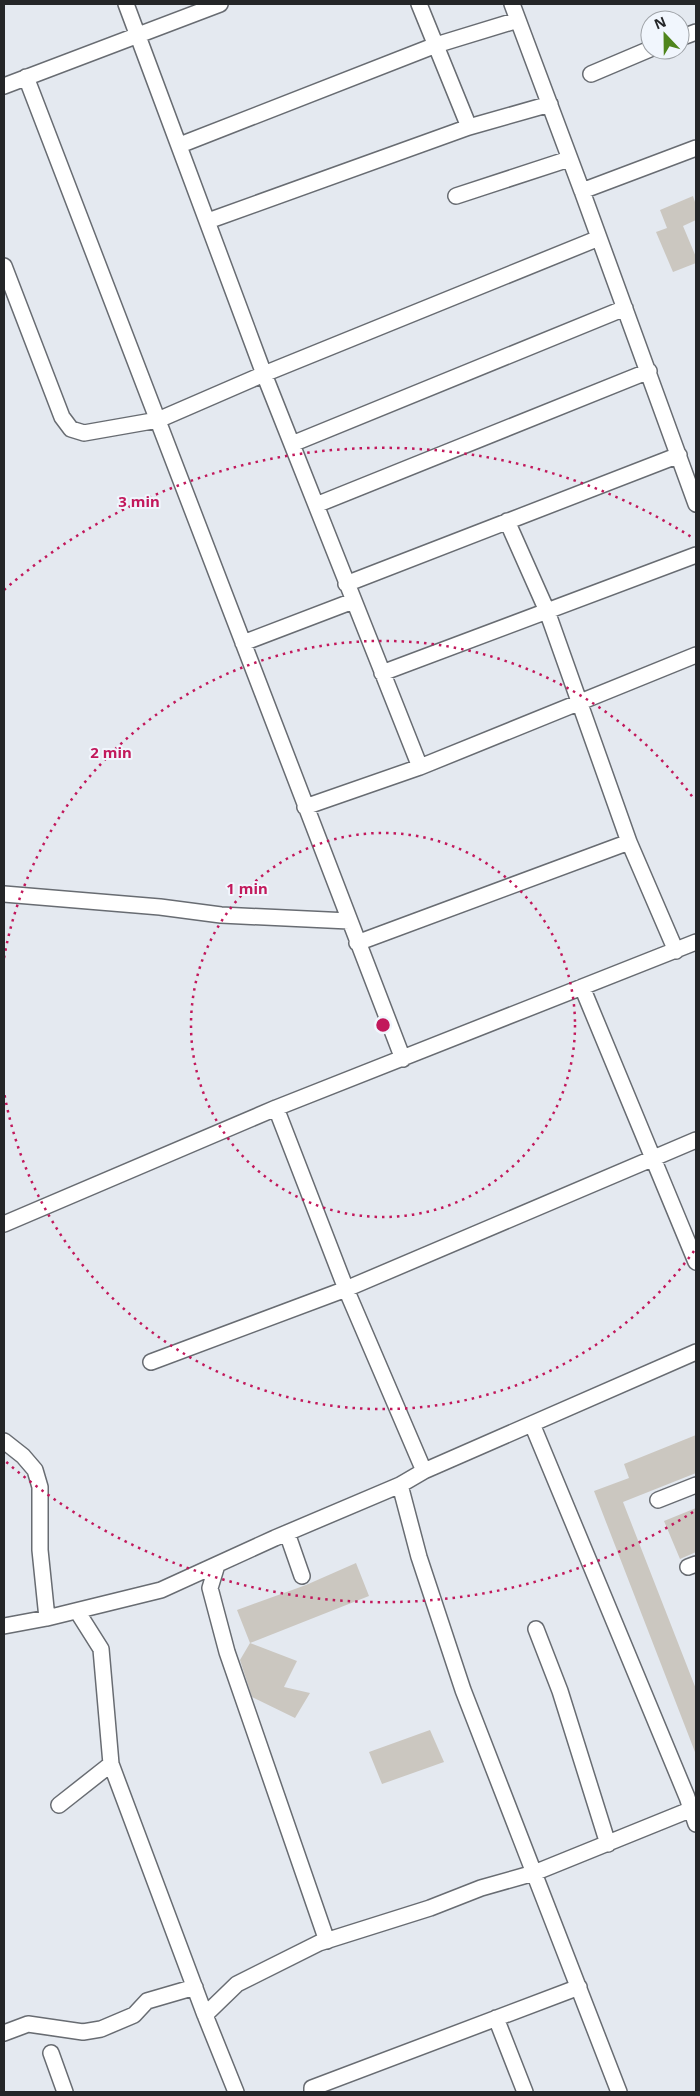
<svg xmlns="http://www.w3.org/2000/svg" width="700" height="2096" font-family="'Noto Sans',sans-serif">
	<rect width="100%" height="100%" fill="#e4e9f0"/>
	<!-- building -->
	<path fill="#cbc7c0" d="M693,196l3,9v15l-13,6 13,31v6l-23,9 -17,-40 11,-4 -7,-18z
		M696,1435v38l-73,29 73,187 -1,63 -101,-261 35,-13 -5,-14z
		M696,1508v44l-16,7 -16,-38z
		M356,1563l13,33 -119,47 -13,-33 69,-25z
		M250,1643l47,18 -13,26 26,6 -15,25 -43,-21 -12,-37z
		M430,1730l14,32 -62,22 -13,-32z"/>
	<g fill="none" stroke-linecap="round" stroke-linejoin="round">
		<!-- street casing -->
		<g stroke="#686c72" stroke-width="18">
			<path id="street" d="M126,4l138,370 156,393
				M419,4l50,123
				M512,4l70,187
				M680,38l16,-6
				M591,74l59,-25
				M26,77l377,982
				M4,86l216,-82
				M180,145l256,-100 82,-25
				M696,148l-114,43 114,313
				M456,196l113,-37
				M208,221l261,-94 81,-23
				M4,266l58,151 9,12 13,4 74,-13 106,-46 335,-136
				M292,444l333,-136
				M316,505l333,-134
				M507,521l40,90 82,231 47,109
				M346,584l333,-129
				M243,643l110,-42
				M382,673l314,-118
				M305,807l115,-40 276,-112
				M4,894l156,13 61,8 128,6
				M357,943l272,-101
				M582,987l114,275
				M276,1108l70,181 78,182
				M4,1224l272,-116 420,-166
				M151,1362l195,-73 350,-149
				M532,1424l155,373 9,27
				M4,1441l19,15 12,14 5,17v63l7,68 -43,8
				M400,1485l19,72 44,133 156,402
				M658,1500l38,-15
				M287,1533l15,43
				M217,1565l-7,23 17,64 100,289
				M688,1567l8,-3
				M77,1611l24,38 10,115 94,251
				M47,1618l114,-28 114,-52 125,-53 24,-14 272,-119
				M536,1629l24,62 48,153
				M59,1805l52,-41
				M496,2018l29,74
				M4,2033l24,-9 55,8 18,-3 33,-14 13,-14 48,-14
				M51,2053l14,39
				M236,2092l-31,-77 32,-31 82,-41 111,-35 51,-20 53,-15 158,-64
				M312,2092v-4l267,-101"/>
		</g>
		<!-- street -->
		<use href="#street" stroke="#fff" stroke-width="15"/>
	</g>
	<!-- distance rings -->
	<g fill="none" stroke="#c2185b" stroke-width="2.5" stroke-dasharray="2.5 5">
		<circle cx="383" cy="1025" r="192"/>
		<path d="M694 1251A385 385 0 0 1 4 1092M4 958A385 385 0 0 1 694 799"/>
		<path d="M693 1512A577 577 0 0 1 4 1460M4 590A577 577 0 0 1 693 538"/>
	</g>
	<circle cx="383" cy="1025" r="8" fill="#c2185b" stroke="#f1f6fd" stroke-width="2.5"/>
	<g font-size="15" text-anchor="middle" font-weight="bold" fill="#c2185b" stroke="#f1f6fd" stroke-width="4" stroke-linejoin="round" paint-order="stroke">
		<text x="139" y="507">3 min</text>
		<text x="111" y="758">2 min</text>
		<text x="247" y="894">1 min</text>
	</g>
	<!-- border -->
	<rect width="700" height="2096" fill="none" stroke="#242628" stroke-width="10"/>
	<!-- north arrow -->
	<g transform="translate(665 35) rotate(338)"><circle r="24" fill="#f1f6fd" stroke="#9fa3a8"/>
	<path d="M0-4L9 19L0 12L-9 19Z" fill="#4f851c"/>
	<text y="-8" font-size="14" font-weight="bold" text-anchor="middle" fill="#242628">N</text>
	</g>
</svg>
